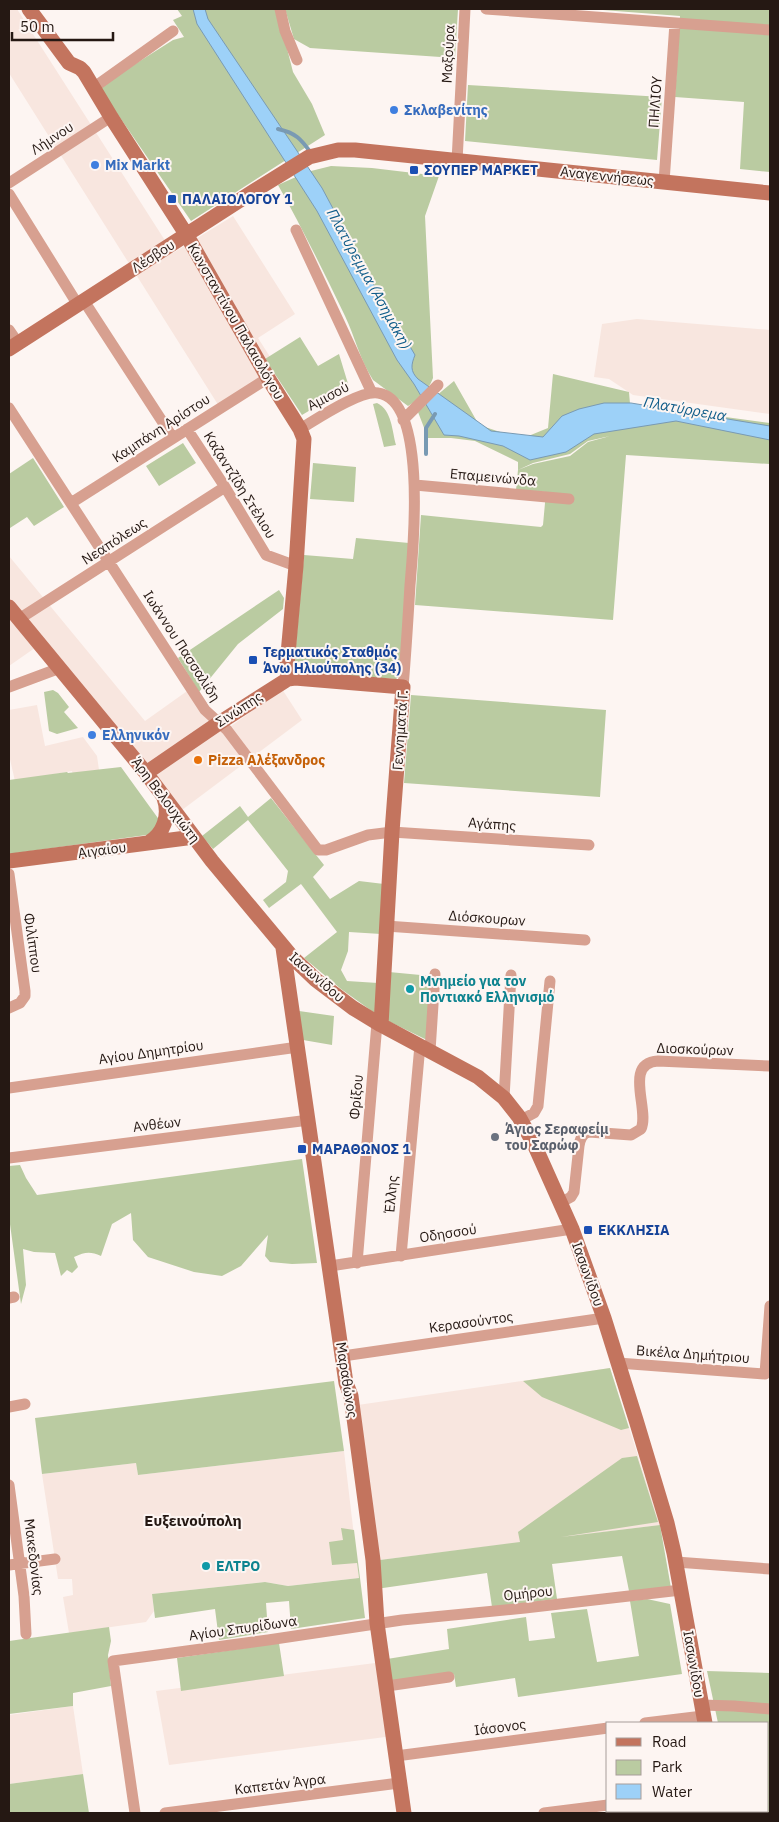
<svg xmlns="http://www.w3.org/2000/svg" width="779" height="1822" font-family="'IBM Plex Sans',sans-serif">
	<rect width="100%" height="100%" fill="#fdf5f2"/>
	<!-- built -->
	<path fill="#f8e6df" d="M9,9h8l156,244 60,-37 62,98 -37,24 23,36 -59,37 -213,-338z
		M637,319l133,11v84l-137,-19 -24,-16 -15,-2 8,-53z
		M9,556l136,165 45,-32 33,43 59,-43 20,31 -124,93 -136,-170 -33,23z
		M37,705l8,41 38,-9 14,19 2,14 -26,5 -1,-4 -57,10 -6,-26v-45z
		M610,1368l50,157 -288,36 -21,-155z
		M344,1451l15,127 -71,8 -23,-4 -113,12 2,17 -8,11 -77,11 -6,-36 10,-2 -1,-16h-14l-16,-105 94,-11 2,12z
		M383,1662l10,74 -224,29 -13,-74z
		M73,1706l10,68 -74,10v-69z"/>
	<!-- green -->
	<path fill="#bacba1" d="M177,9h100l16,63 19,32 13,31 -134,86 -92,-134 74,-47 11,-3 -11,-17 9,-4z
		M285,9h173l-3,49 -145,-10 -16,-9z
		M590,9h180v163l-30,-3 4,-67 -69,-5 5,-81z
		M468,85l194,12 -5,63 -192,-19z
		M331,166l41,2 67,8 -14,40 8,162c-5,13 -14,22 -25,28l-35,-26c-13,-20 -18,-43 -28,-64 -21,-44 -43,-88 -67,-131l29,-13z
		M300,337l18,29 21,-12 10,33 -47,28 -37,-56z
		M553,374l76,18 1,12 140,19v41l-144,-9 -13,165 -198,-15 6,-90 120,12 2,-2 3,-33 -30,-2 2,-20 15,-6 37,-8 18,-14 22,-6 -22,5 -18,13 -37,9 -15,7v-8l-43,-21 -24,-3h-23l-10,-26 12,-11 24,-20 25,44 42,14 27,-11z
		M377,403c15,7 15,28 19,42l-12,2 -11,-43z
		M183,443l13,20 -37,23 -13,-20z
		M33,458l31,49 -30,19 -7,-9 -17,11 -1,-2v-52z
		M313,463l43,4 -2,35 -44,-3z
		M356,538l53,5 -9,132 -4,4 -99,-7 -3,-6 10,-111 49,4z
		M279,590l5,8 -1,11 -45,35 -39,48 -21,-34z
		M53,690l5,3 11,14 -5,5 14,16 -21,6 -8,-3 -5,-39z
		M411,695l195,15 -6,87 -196,-14z
		M121,767l47,65 -159,22v-74l58,-8 1,1z
		M271,798l53,67 -11,12 17,22 29,-18 25,3 -3,50 -32,-2 -1,19 -7,19 6,11 31,2 -2,31 -35,-25 -37,-31 33,-26 -36,-48 -32,24 -6,-8 23,-18 2,-11 -40,-51 -35,29 -11,-13 38,-30 8,11z
		M389,972l42,4 -4,64 -43,-21z
		M299,1011l35,5 -2,29 -29,-5z
		M302,1159l15,104 -25,1 -22,-2 -5,-6 3,-21 -27,31 -19,10 -28,-4 -46,-15 -15,-17 -2,-27 -19,11 -11,32c-11,-5 -16,-4 -27,1l4,10 -6,6 -5,-3 -6,6 -6,-23 -21,-1 -11,-3 3,36 -5,19 -12,-87v-51l11,-1 6,13 11,17z
		M610,1368l19,60 -8,2 -79,-33 -19,-16z
		M334,1381l10,70 -206,24 -2,-12 -94,11 -7,-56z
		M637,1456l21,66 -97,15 99,-12 11,63 -42,3 -7,-35 -70,8 5,35 -65,8 -5,-34 -111,16 -4,-28 148,-19 -2,-10 104,-74z
		M341,1528l13,2 11,88 -74,11 -2,-28 -23,2 2,29 -49,8 -4,-31 -60,9 -3,-24 113,-12 23,4 71,-8 -2,-15 -25,2 -3,-23 14,-2z
		M647,1599l23,5 12,70 -164,23 -3,-19 -59,9 -2,-13 -64,8 -3,-23 62,-10 -2,-20 79,-12 3,24 26,-3 -4,-25 36,-4 10,53 42,-6 -9,-55z
		M109,1627l2,14 -3,14 3,31 -38,7v13l-64,8v-73z
		M279,1643l5,33 -103,15 -4,-33z
		M707,1671l63,2v140h-32l-1,-2h31v-88h-50z
		M83,1774l6,39h-80v-29z"/>
	<!-- water -->
	<path fill="#9dd1f8" stroke="#799ab3" d="M193,9h12l3,10 114,169 54,101 39,66c-4,10 -5,16 3,24l73,52 52,6 19,-21 17,-7 25,-6h27l139,23v14l-94,-19 -82,13 -28,18 -36,8 -27,-14 -44,-10 -15,-1 -30,-51 -17,-24 -80,-149 -120,-187z"/>
	<g fill="none" stroke-linecap="round" stroke-linejoin="round">
		<!-- stream -->
		<path stroke="#799ab3" stroke-width="4" d="M278,129c18,4 23,10 33,24
			M426,454v-26l9,-14"/>
		<!-- street -->
		<path stroke="#d7a090" stroke-width="11" d="M280,9l5,22 12,29
			M486,9l284,21
			M93,88l80,-57
			M457,161l8,-152
			M664,182l11,-159
			M9,183l102,-66
			M9,194l69,111
			M296,230l76,163
			M84,301l89,137
			M9,330l9,13
			M9,408l196,302 22,20 91,120h8l42,-15 24,-3 197,13
			M403,420l35,-35
			M187,429l38,58 41,68 30,11
			M300,429c17,-10 60,-39 78,-36 50,7 35,157 32,192 -2,34 -4,68 -7,102
			M415,485l154,14
			M71,503l197,-125
			M19,619l206,-132
			M9,687l51,-19
			M9,874l16,117v5l-5,7 -11,5
			M386,926l199,14
			M430,1051l5,-77
			M9,1088l289,-41
			M504,1098l7,-123
			M521,1120l13,-7 4,-7 12,-125
			M9,1158l300,-38
			M560,1203l11,-6 3,-5 5,-46c1,-7 3,-13 10,-14l42,3 10,-6c9,-19 -18,-66 17,-68l112,5
			M401,1256l19,-211
			M357,1263l20,-240
			M330,1266l242,-37
			M9,1298l5,-1
			M343,1356l261,-38
			M618,1363l147,11 5,-68
			M9,1407l16,-3
			M9,1485l15,111 2,38
			M676,1562l94,7
			M9,1565l46,-6
			M387,1686l62,-9
			M701,1705l33,1 36,3
			M645,1723l58,-7
			M396,1756l212,-28
			M135,1813l-22,-152 155,-21 134,-20 123,-12 156,-18
			M165,1813l234,-30
			M544,1813l64,-8"/>
		<!-- secondary -->
		<path stroke="#c3745e" stroke-width="15" d="M29,9l40,54 11,5 4,4 27,45 75,117 82,144 32,51 4,10 -8,127 -9,99 1,14
			M9,349l245,-158 55,-34 29,-7h17l415,43
			M9,607l137,166 66,88 81,97 23,22 37,28 28,17 97,52 26,21 15,19 15,27 38,85 32,89 32,102 31,103 7,30 31,170
			M146,773l73,-50 69,-44 7,-1 108,9 -11,145 -11,193
			M148,843c16,-9 22,-28 16,-45
			M9,861l185,-24
			M283,948l63,435 5,13 22,164 4,63 27,190
			M722,1811v2"/>
	</g>
	<!-- markers -->
	<g fill="#3f7fe0" stroke="#fdf5f2" stroke-width="2">
		<circle cx="394" cy="110" r="5"/>
		<circle cx="95" cy="165" r="5"/>
		<circle cx="92" cy="735" r="5"/>
	</g>
	<g fill="#1a4fb4" stroke="#fdf5f2" stroke-width="2">
		<rect x="409" y="165" width="10" height="10" rx="2.5"/>
		<rect x="167" y="194" width="10" height="10" rx="2.5"/>
		<rect x="248" y="655" width="10" height="10" rx="2.5"/>
		<rect x="297" y="1144" width="10" height="10" rx="2.5"/>
		<rect x="583" y="1225" width="10" height="10" rx="2.5"/>
	</g>
	<circle fill="#e8710a" stroke="#fdf5f2" stroke-width="2" cx="198" cy="760" r="5"/>
	<g fill="#0f9aa8" stroke="#fdf5f2" stroke-width="2">
		<circle cx="410" cy="989" r="5"/>
		<circle cx="206" cy="1566" r="5"/>
	</g>
	<circle fill="#6b7280" stroke="#fdf5f2" stroke-width="2" cx="495" cy="1137" r="5"/>
	<g text-anchor="middle" stroke-width="4" stroke-linejoin="round" paint-order="stroke">
		<!-- street labels -->
		<g font-size="14" fill="#251813" stroke="#fdf5f2">
			<text transform="translate(448 54) rotate(-87)" y="5">Μαξούρα</text>
			<text transform="translate(655 102) rotate(-86)" y="5">ΠΗΛΙΟΥ</text>
			<text transform="translate(52 138) rotate(-33)" y="5">Λήμνου</text>
			<text transform="translate(607 176) rotate(6)" y="5">Αναγεννήσεως</text>
			<text transform="translate(153 256) rotate(-33)" y="5">Λέσβου</text>
			<text transform="translate(236 321) rotate(60)" y="5">Κωνσταντίνου Παλαιολόγου</text>
			<text transform="translate(328 396) rotate(-28)" y="5">Αμισού</text>
			<text transform="translate(161 428) rotate(-33)" y="5">Καμπάνη Αρίστου</text>
			<text transform="translate(493 477) rotate(5)" y="5">Επαμεινώνδα</text>
			<text transform="translate(240 485) rotate(58)" y="5">Καζαντζίδη Στέλιου</text>
			<text transform="translate(114 541) rotate(-33)" y="5">Νεαπόλεως</text>
			<text transform="translate(182 646) rotate(57)" y="5">Ιωάννου Πασσαλίδη</text>
			<text transform="translate(239 709) rotate(-33)" y="5">Σινώπης</text>
			<text transform="translate(400 730) rotate(-86)" y="5">Γεννηματά Γ.</text>
			<text transform="translate(166 800) rotate(53)" y="5">Άρη Βελουχιώτη</text>
			<text transform="translate(492 824) rotate(4)" y="5">Αγάπης</text>
			<text transform="translate(102 850) rotate(-8)" y="5">Αιγαίου</text>
			<text transform="translate(487 918) rotate(4)" y="5">Διόσκουρων</text>
			<text transform="translate(33 943) rotate(82)" y="5">Φιλίππου</text>
			<text transform="translate(317 977) rotate(41)" y="5">Ιασωνίδου</text>
			<text transform="translate(695 1049) rotate(2)" y="5">Διοσκούρων</text>
			<text transform="translate(151 1052) rotate(-8)" y="5">Αγίου Δημητρίου</text>
			<text transform="translate(356 1097) rotate(-85)" y="5">Φρίξου</text>
			<text transform="translate(157 1124) rotate(-7)" y="5">Ανθέων</text>
			<text transform="translate(391 1194) rotate(-85)" y="5">Έλλης</text>
			<text transform="translate(448 1233) rotate(-9)" y="5">Οδησσού</text>
			<text transform="translate(588 1274) rotate(70)" y="5">Ιασωνίδου</text>
			<text transform="translate(471 1322) rotate(-8)" y="5">Κερασούντος</text>
			<text transform="translate(693 1354) rotate(4)" y="5">Βικέλα Δημήτριου</text>
			<text transform="translate(347 1380) rotate(81)" y="5">Μαραθώνος</text>
			<text transform="translate(34 1557) rotate(83)" y="5">Μακεδονίας</text>
			<text transform="translate(528 1593) rotate(-6)" y="5">Ομήρου</text>
			<text transform="translate(243 1628) rotate(-8)" y="5">Αγίου Σπυρίδωνα</text>
			<text transform="translate(694 1664) rotate(80)" y="5">Ιασωνίδου</text>
			<text transform="translate(500 1727) rotate(-7)" y="5">Ιάσονος</text>
			<text transform="translate(280 1784) rotate(-7)" y="5">Καπετάν Άγρα</text>
		</g>
		<!-- shop labels -->
		<g font-size="14" font-weight="bold" fill="#366cbe" stroke="#fdf5f2" text-anchor="start">
			<text x="404" y="115">Σκλαβενίτης</text>
			<text x="105" y="170">Mix Markt</text>
			<text x="102" y="740">Ελληνικόν</text>
		</g>
		<!-- transit labels -->
		<g font-size="14" font-weight="bold" fill="#164399" stroke="#fdf5f2" text-anchor="start">
			<text x="424" y="175">ΣΟΥΠΕΡ ΜΑΡΚΕΤ</text>
			<text x="182" y="204">ΠΑΛΑΙΟΛΟΓΟΥ 1</text>
			<text x="263" y="657">Τερματικός Σταθμός<tspan x="263" dy="16">Άνω Ηλιούπολης (34)</tspan></text>
			<text x="312" y="1154">ΜΑΡΑΘΩΝΟΣ 1</text>
			<text x="598" y="1235">ΕΚΚΛΗΣΙΑ</text>
		</g>
		<!-- food labels -->
		<g font-size="14" font-weight="bold" fill="#c56008" stroke="#fdf5f2" text-anchor="start">
			<text x="208" y="765">Pizza Αλέξανδρος</text>
		</g>
		<!-- culture labels -->
		<g font-size="14" font-weight="bold" fill="#0d838f" stroke="#fdf5f2" text-anchor="start">
			<text x="420" y="986">Μνημείο για τον<tspan x="420" dy="16">Ποντιακό Ελληνισμό</tspan></text>
			<text x="216" y="1571">ΕΛΤΡΟ</text>
		</g>
		<!-- worship labels -->
		<g font-size="14" font-weight="bold" fill="#5b616d" stroke="#fdf5f2" text-anchor="start">
			<text x="505" y="1134">Άγιος Σεραφείμ<tspan x="505" dy="16">του Σαρώφ</tspan></text>
		</g>
		<!-- water labels -->
		<g font-size="15" font-style="italic" fill="#0f5c89" stroke="#fdf5f2">
			<text transform="translate(369 279) rotate(61)" y="5">Πλατύρεμμα (Ασημάκη)</text>
			<text transform="translate(685 409) rotate(10)" y="5">Πλατύρρεμα</text>
		</g>
		<!-- neighbourhood labels -->
		<g font-size="15" font-weight="bold" fill="#251813" stroke="#fdf5f2">
			<text x="193" y="1526">Ευξεινούπολη</text>
		</g>
	</g>
	<!-- border -->
	<rect width="779" height="1822" fill="none" stroke="#251813" stroke-width="20"/>
	<!-- legend -->
	<rect x="606" y="1722" width="162" height="90" fill="#fdf5f2" stroke="#a79d99"/>
	<rect x="616" y="1738" width="25" height="8" fill="#c3745e" stroke="#a79d99"/>
	<text x="652" y="1747" font-size="15" fill="#251813">Road</text>
	<rect x="616" y="1760" width="25" height="15" fill="#bacba1" stroke="#a79d99"/>
	<text x="652" y="1772" font-size="15" fill="#251813">Park</text>
	<rect x="616" y="1784" width="25" height="15" fill="#9dd1f8" stroke="#a79d99"/>
	<text x="652" y="1797" font-size="15" fill="#251813">Water</text>
	<!-- scale -->
	<path d="M12 32v8h101v-8" fill="none" stroke="#251813" stroke-width="2.5"/>
	<text x="20" y="32" font-size="15" fill="#251813" stroke="#fdf5f2" stroke-width="4" paint-order="stroke">50 m</text>
</svg>
